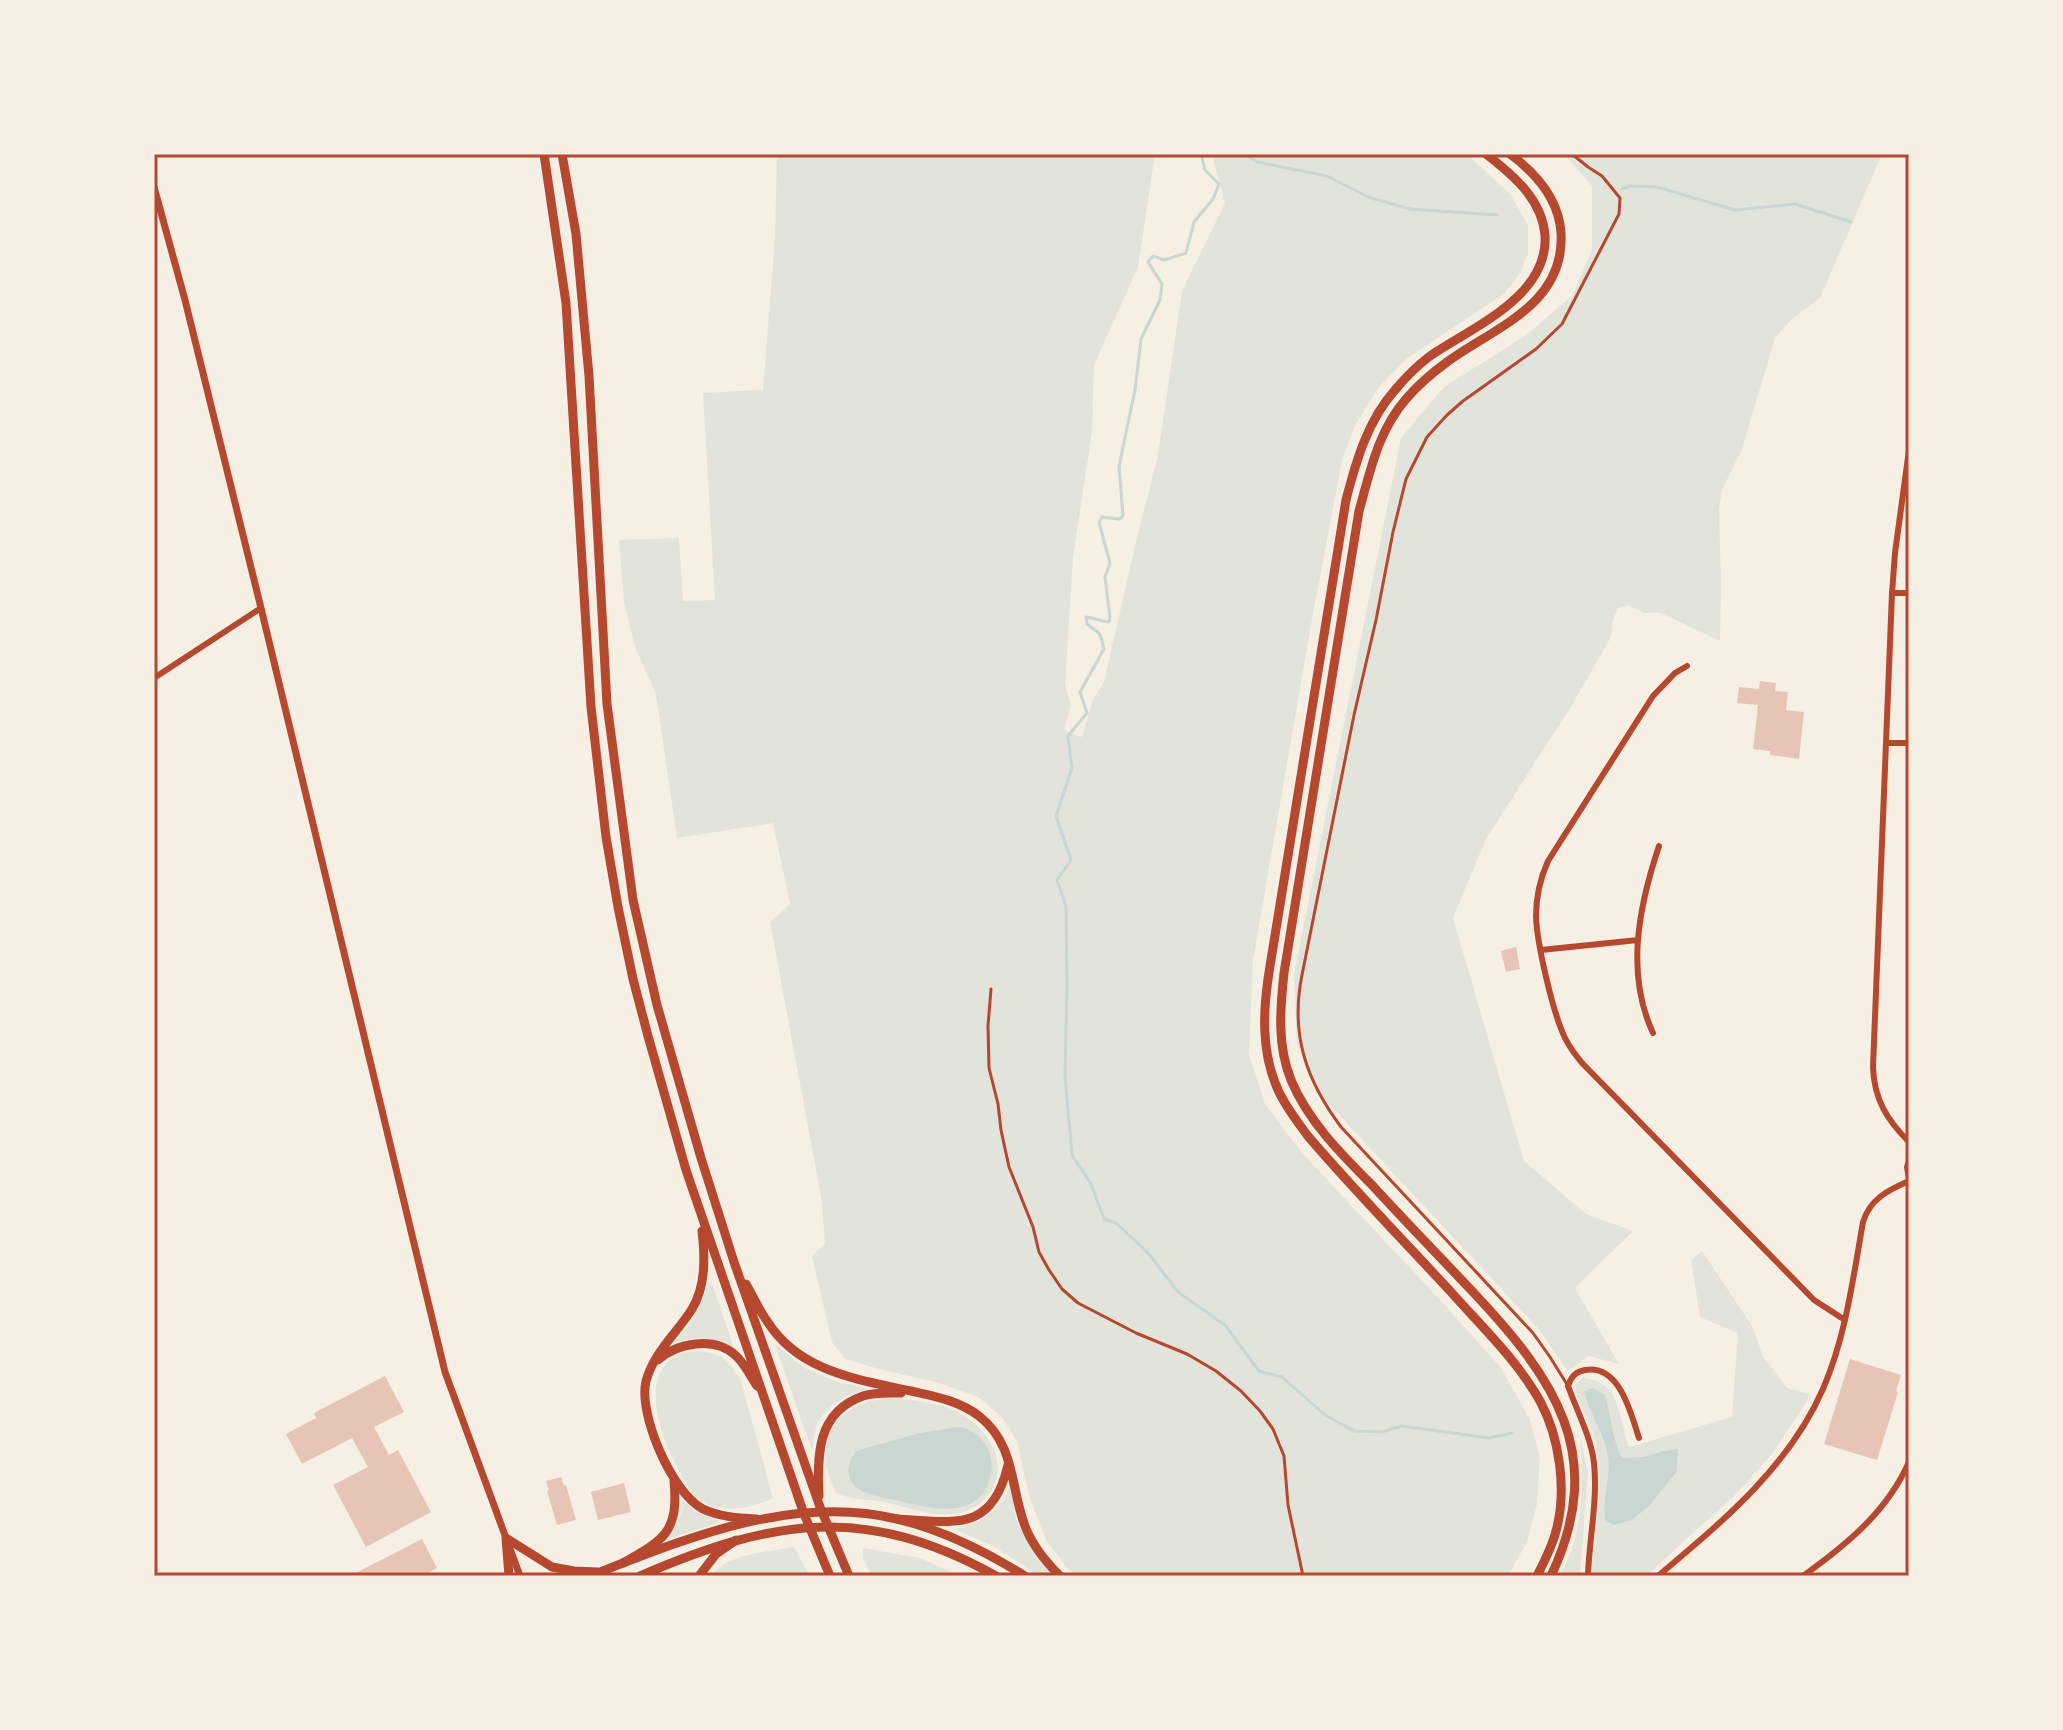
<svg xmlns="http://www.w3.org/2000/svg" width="2063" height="1730" font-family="'Noto Sans',sans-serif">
	<rect width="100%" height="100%" fill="#f6efe4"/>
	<!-- green -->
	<path fill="#e2e4dc" d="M777,154h378l-17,113 -44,98 -2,67 -19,126 -8,126 6,21 -7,25 18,7 11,-38 11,-17 31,-136 23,-91 24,-164 43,-88 -13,-49h255l43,40 18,31v29l-9,21 -15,19 -99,66 -26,27 -25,40 -12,34 -28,147 -61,352 -4,94 16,50 38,50 140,149 58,65 29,52 10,38 -3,46 -10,38 -19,34h-432l-7,-6 -23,-30 -16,-41 -13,-58 -16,-25 -23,-19 -39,-14 -60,-14 -34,-10 -13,-17 -20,-86 13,-12 -3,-42 -52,-280 20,-18 -17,-81 -96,15 -21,-144 -21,-47 -11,-44 -5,-63 60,-2 4,63 32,-1 -12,-207 60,-3 12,-153z
		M1564,154h318l-62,144 -28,21 -17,19 -33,111 -20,41 -3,20 2,72 -1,59 -59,-28h-17l-16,-8 -10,3 -5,11 -2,18 -39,68 -86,134 -33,79 71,243 62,53 47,17 -58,57 44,76 -31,-8 -20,15 -31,-44 -211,-226 -29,-57 -3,-70 107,-536 43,-51 81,-51 48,-41 19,-46v-63z
		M1702,1251l50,75 11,30 24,32 23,6 -2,5 -35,54 -36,40 -91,83h-54c3,-43 12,-89 4,-132 -4,-20 -18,-37 -21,-59l7,-7c40,2 36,40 47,69l103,-30 6,-84 -38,-16 -9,-57z
		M711,1280l23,68c-20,-12 -39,-12 -61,-5 23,-21 25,-36 38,-63z
		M775,1344l28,23 30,13 35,9c-19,5 -43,16 -51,36 -3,8 -3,18 -5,26z
		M695,1351c24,1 34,8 46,30l32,117c-17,9 -47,15 -66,6 -17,-8 -25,-27 -33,-43 -18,-35 -38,-104 21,-110z
		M891,1398c17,2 33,3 49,7 33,9 70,44 54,81 -8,15 -21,25 -38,28 -23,3 -50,-7 -72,-12 -16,-3 -33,-2 -48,-9 -4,-11 -11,-24 -11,-37 1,-39 32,-56 66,-58z
		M1580,1436l8,37 -8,103h-21c5,-10 11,-19 14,-30 11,-36 10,-73 7,-110z
		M1011,1484l5,36 17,29 20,27h-14l-44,-29 -41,-18c29,-7 46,-17 57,-45z
		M683,1500l13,12 25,10 -56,18c11,-12 17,-24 18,-40z
		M794,1547l16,29h-99c17,-23 57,-24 83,-29z
		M863,1548l57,10 40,18h-88l-9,-17z"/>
	<!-- water -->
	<path fill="#c9d6d2" d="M1593,1388l12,7c6,20 7,44 17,63l22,-1 20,-6 14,-2 -1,22 -27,34 -18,15 -18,5 -9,-5c-3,-21 6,-43 3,-63 -3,-23 -19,-44 -24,-66z
		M957,1427c16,1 27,11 32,25 5,14 3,24 -3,36 -17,33 -64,18 -91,12 -13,-3 -32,-5 -41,-15 -10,-11 -5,-23 2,-34l64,-18z"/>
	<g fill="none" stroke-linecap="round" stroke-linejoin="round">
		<!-- stream -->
		<path stroke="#c9d6d2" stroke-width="3" d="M1201,154l4,16 14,14 -6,15 -19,23 -8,31 -22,7 -11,-4 -5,6 14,22 -2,16 -19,39 -6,51 -16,76 4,50 -4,3 -17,-2 -3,5 11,41 -5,14 5,40 -1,5c-9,-1 -15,-4 -23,-5l1,7 13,10 4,15 -24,43 7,21 -19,23 4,32 -16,48 15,44 -14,20 9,26 1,81 -2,89 7,79 19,29 13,35 12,4 32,30 31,40 46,32 34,46 23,6 43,38 29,16 28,1 20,-6 87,12 23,-5
			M1244,154l13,8 70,14 41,21 42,12 88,6
			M1622,189l8,-3 27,1 78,23 60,-6 56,18"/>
	</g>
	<!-- building -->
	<path fill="#e6c5b7" d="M1760,681l16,2 -1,8 13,1 -2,18 18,2 -5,47 -29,-4v-4l-17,-2 5,-44 -21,-2 2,-16 20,2z
		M1516,947l4,22 -14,3 -5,-21z
		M1850,1359l51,16 -5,16 2,1 -21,68 -53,-16z
		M385,1376l19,36 -30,15 15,28 9,-5 33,62 -65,35 -33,-62 35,-18 -16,-29 -50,26 -16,-30 30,-16 -2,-5z
		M561,1477l3,9 2,-1 10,35 -19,5 -10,-34 2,-1 -3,-9z
		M624,1483l7,29 -33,8 -7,-28z
		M422,1539l15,29 -15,8h-72z"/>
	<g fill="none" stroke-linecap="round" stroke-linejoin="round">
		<!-- service -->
		<path stroke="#b5482f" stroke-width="3" d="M991,989l-3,37 1,42 9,36 3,26 8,37 24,60 6,25 10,18 13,19 16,14 58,30 51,21 29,17 25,20 19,20 13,18 11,27 4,49 15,71
			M1568,1386l-18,-29 -17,-24 -192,-206c-35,-47 -51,-93 -39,-152l52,-260 22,-95 17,-88 13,-53 21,-42 20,-22 16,-14 73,-52 26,-25 57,-110 1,-16 -18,-22 -14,-9 -16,-13"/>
		<!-- minor -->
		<path stroke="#b5482f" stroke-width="6" d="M1909,450l-14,103 -3,40 -19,474c1,32 14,53 36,75
			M1892,593h17
			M1687,666l-12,7 -22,23 -105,165c-8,18 -12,36 -12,55 1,29 17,97 29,122 5,10 11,18 18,26l231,236 31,20
			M154,678l107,-70
			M1886,743h23
			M1541,950l97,-10
			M1653,1033c-28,-60 -14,-127 6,-187
			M1909,1161l-2,6 2,12
			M1588,1576c1,-37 10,-75 6,-113 -3,-26 -17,-52 -26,-77 3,-9 7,-14 17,-16 35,-6 46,44 54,68
			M1658,1576c64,-54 131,-109 165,-187 23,-53 30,-111 40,-167 7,-23 25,-32 46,-41
			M1803,1576c43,-31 84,-64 106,-114"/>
		<!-- tertiary -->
		<path stroke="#b5482f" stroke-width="7" d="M154,187l31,113 76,308 184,764 75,204"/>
		<!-- primary -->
		<path stroke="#b5482f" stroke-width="9" d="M1486,154c27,21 56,45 59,81 4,61 -72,92 -115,121 -12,9 -25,22 -35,34 -27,30 -39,71 -49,110l-76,466c-7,42 -10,86 9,126 7,15 18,29 28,43 46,54 96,105 144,157 31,35 66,68 89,109 20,37 27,90 16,130 -4,16 -12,31 -19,45
			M1510,154c27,20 49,45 51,79 4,72 -66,94 -114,129 -15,11 -29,23 -41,37 -28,32 -36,73 -47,112l-75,462c-4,37 -7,72 7,107 17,41 50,74 81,105 33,36 67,71 100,106 83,88 136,164 79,285
			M506,1538l46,29 22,4 24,1
			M506,1538l3,38
			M590,1576c97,-38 202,-82 307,-57 46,11 88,32 128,57
			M640,1576c132,-57 225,-73 356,0"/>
		<!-- trunk -->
		<path stroke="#b5482f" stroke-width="9" d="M544,154l22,149 25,404 15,130 12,70 15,72 15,57 38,134 118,344 26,62
			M562,154l14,80 13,142 18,328 26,196 24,105 44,153 33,104 86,245 29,69
			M702,1231c3,26 4,55 -10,78 -15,24 -38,43 -46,72 -8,33 26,112 57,128 17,8 36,9 54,10
			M746,1284c7,12 13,26 21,37 32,51 90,58 144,70 23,5 49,10 68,25 37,29 31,71 46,110 7,19 21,36 35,50
			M658,1360c19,-17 56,-24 77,-5 9,7 15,21 22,31
			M819,1496c-2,-41 -2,-84 44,-100 12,-4 25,-3 38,-3
			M897,1519c58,3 95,14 111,-54
			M623,1563c41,-23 56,-31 51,-82
			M699,1576l17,-22 20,-14"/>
	</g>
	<!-- border -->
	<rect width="2063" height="1730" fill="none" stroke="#f6efe4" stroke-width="312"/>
	<rect x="156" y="156" width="1751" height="1418" fill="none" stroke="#b5482f" stroke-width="3"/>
</svg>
